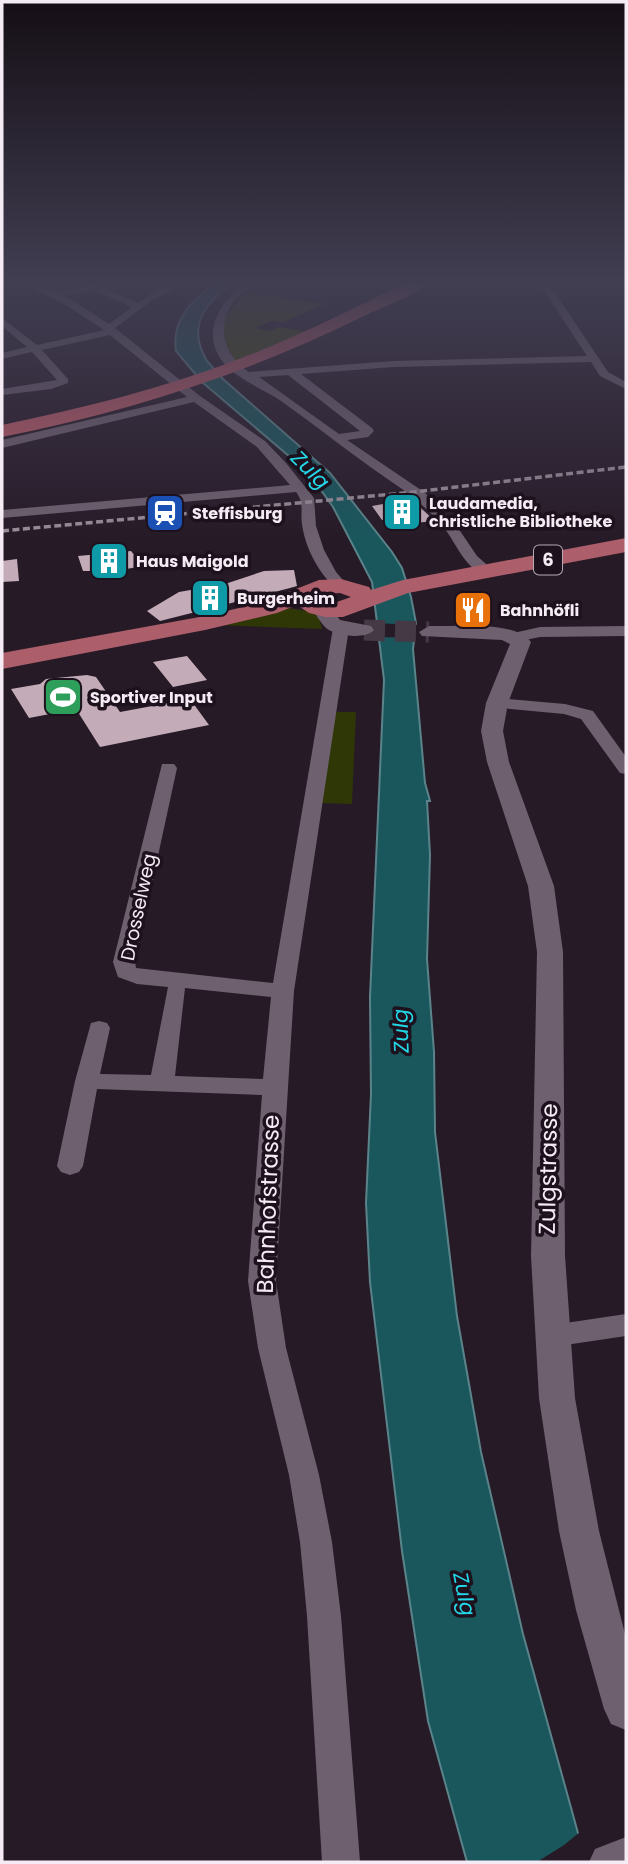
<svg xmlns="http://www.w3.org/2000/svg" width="628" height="1864" font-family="Poppins,sans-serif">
	<rect width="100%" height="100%" fill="#271a27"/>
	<!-- green -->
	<path fill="#2f3707" d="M290,608c15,4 29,-1 32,21l-104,-4z
		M333,712h23l-4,92 -30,-1z"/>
	<!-- forest -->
	<path fill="#414b0e" d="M247,292l77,12 -40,18 -13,-1 -16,7 15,3 9,-4 28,5 -72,29c-18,-32 -15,-45 12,-69z"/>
	<!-- water -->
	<path fill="#19575d" stroke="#5b838a" stroke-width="2" d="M218,281h17c-30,22 -49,45 -28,80l16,18 107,94 62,79 10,16 9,29 5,26 -3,26 12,134 5,18h-3l3,54 -3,104 7,93 1,80 22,184 24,136 42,182 63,228h-119l-39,-141 -26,-170 -32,-269 -4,-79 5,-109 -1,-97 14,-317 -12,-98 -39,-75 -10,-14 -33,-36 -88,-75 -26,-31c-5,-32 17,-52 42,-70z"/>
	<!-- pier -->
	<path fill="#271a27" d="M375,623l44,2 -1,13 -43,-1z
		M580,1832l9,30h-52l27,-17z"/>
	<!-- building -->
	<path fill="#c3acb8" d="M411,499l24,22 -21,2 -5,-6 -27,3 -10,-14z
		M131,551l12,15 -28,5h-32l-5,-15z
		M17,559l2,22 -17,1v-21z
		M294,570l3,16 -7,2 -130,33 -13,-10 32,-19 46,-8 39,-13z
		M187,656l20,24 -34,7 -20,-25z
		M87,675l9,2 24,35 70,-13 19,26 -109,22 -24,-38 -47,9 -18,-29 29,-5 6,-5z"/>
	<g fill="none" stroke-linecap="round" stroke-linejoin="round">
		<!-- tertiary-tunnel -->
		<path stroke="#463946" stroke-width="21" stroke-dasharray="21 10" stroke-linecap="butt" d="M364,630l65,2"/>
		<!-- minor -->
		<path fill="#6f606f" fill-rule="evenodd" d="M20,281c30,0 63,27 89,43l23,-17 -39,-17 -28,5 -5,-3 2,-2 32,-6 44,19c10,-8 23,-18 36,-17v4l-20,9 -39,29 85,68 65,45 21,22 28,35 2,28 8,24 12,22 12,14 -2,3h-10c-17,-16 -31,-41 -34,-65 -2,-13 3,-20 -6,-32l-294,26v-8l288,-25 -33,-38 -63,-45 -192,46v-8l185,-43 -77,-62 -68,15 26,29v4l-17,6 -49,6v-6l55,-9 -25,-28 -30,7v-6l25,-6 -25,-21v-8l35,27 67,-15 -35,-23z
			M247,281h11c-6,7 -16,12 -22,18 -21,25 -13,56 13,73l144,-11 194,-5 -49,-75h9l61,91 18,10v7l-26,-13 -9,-14 -198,5 -92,7 71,54 2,3 -6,6 -21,3 77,52 30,30 23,34 17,15 -2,3c-22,5 -36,-31 -47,-45 -12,-15 -28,-29 -43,-40 -42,-28 -80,-59 -121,-88 -19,-13 -48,-23 -61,-43 -19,-31 4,-59 27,-77zM288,375l72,56 -21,3 -80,-57z
			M341,623l8,5 -55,363 -18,290 10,67 33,127 13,67 9,74 19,246h-38l-15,-246 -7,-74 -11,-67 -31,-127 -10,-67 14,-186 -165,-6 -14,77 -4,6 -9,3 -9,-3 -4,-6 18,-85 16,-58 8,-2 8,2 3,5 -10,46 51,1 17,-88 -31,-3 -19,-7 -5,-15 49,-198h12l3,4 -42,194 1,6 137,15 60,-355zM185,988l86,9 -8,82 -88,-3z
			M626,626v10l-86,1 -25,5 -8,-5 2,-3 31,-7z
			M497,698l68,6 28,7 33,46v17l-6,-1 -39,-54 -17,-5 -73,-7 -2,-4 2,-4z
			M626,1314v22l-74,11 -10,-3 -4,-8 4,-8 10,-3z
			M626,1837v25h-37l6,-13z"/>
		<!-- tertiary -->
		<path fill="#6f606f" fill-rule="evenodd" d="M322,603l7,2 11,15 31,6 3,4c-9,10 -38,6 -48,-2 -5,-5 -10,-13 -14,-19z
			M429,626c26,1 86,-6 102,16l-23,61 -5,28 6,31 45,124 9,66 2,304 10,142 24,133 27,107v92l-15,-6 -7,-15 -28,-99 -17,-79 -20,-133 -8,-142 6,-304 -9,-66 -41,-124 -6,-31 5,-28 24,-59 -8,-4 -80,-4 -3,-4z"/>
		<!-- primary -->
		<path fill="#ad5e6b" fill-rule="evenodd" d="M626,538v14l-218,41 -65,24h-17l-17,-4 -12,-8 -20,8 -72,17 -203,39v-16l203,-37 55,-13 59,-23 22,-1 28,8 2,3 32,-10zM340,593l11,4 -17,6 -17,-6 6,-3z"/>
		<!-- trunk -->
		<path fill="#c25d6a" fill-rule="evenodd" d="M409,281h20c-15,16 -45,25 -65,35 -115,57 -236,96 -362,121v-12c80,-17 160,-36 237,-66 58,-22 114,-50 170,-78z"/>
		<!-- rail -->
		<path stroke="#998e99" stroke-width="3.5" stroke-dasharray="7 3.5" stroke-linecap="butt" d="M2,531l412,-39 212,-25"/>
	</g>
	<!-- sky -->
	<linearGradient id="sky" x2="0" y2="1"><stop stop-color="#150e15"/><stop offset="0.52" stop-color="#413e52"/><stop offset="1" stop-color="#413e52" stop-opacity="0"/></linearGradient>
	<rect width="628" height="542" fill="url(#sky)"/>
	<!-- icons -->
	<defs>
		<g id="building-square" transform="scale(2.0125)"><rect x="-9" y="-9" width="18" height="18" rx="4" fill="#0f9aa8" stroke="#1d111d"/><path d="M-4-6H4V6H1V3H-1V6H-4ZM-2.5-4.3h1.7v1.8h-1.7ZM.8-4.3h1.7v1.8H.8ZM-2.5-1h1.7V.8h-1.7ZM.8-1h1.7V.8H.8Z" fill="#fff"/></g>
		<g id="station-square" transform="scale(2.0125)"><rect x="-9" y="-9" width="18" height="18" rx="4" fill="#1a4fb4" stroke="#1d111d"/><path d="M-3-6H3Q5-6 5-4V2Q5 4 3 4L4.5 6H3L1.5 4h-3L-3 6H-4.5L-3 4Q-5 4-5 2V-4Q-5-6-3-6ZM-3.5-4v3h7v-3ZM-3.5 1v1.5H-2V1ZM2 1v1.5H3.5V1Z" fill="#fff"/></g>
		<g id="restaurant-square" transform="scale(2.0125)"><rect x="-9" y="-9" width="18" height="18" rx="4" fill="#e8710a" stroke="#1d111d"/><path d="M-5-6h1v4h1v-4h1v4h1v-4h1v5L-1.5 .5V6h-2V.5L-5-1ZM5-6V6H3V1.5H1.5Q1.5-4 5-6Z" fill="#fff"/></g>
		<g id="stadium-square" transform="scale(2.0125)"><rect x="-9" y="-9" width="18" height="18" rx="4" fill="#2e9e5b" stroke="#1d111d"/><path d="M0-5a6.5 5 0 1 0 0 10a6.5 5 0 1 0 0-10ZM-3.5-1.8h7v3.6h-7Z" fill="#fff"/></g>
	</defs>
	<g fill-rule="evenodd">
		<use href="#building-square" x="402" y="512"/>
		<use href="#station-square" x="165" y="513"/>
		<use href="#building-square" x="109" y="561"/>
		<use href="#building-square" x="210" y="598"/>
		<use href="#restaurant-square" x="473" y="610"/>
		<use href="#stadium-square" x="63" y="697"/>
	</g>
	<g text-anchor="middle" stroke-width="7" stroke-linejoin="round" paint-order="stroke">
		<!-- far-poi labels -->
		<g font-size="16" font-weight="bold" fill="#f4ebf4" stroke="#1d111d" text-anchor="start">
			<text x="429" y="509">Laudamedia,<tspan x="429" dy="18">christliche Bibliotheke</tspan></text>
			<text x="192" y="519">Steffisburg</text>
			<text x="136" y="567">Haus Maigold</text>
			<text x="237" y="604">Burgerheim</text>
			<text x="500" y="616">Bahnhöfli</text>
			<text x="90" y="703">Sportiver Input</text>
		</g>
		<!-- shield labels -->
		<rect fill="#1d111d" stroke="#b4aab4" stroke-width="2" x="534" y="545.5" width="28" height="29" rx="5"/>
		<g font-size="18" font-weight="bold" fill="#f4ebf4">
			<text x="548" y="566">6</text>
		</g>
		<!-- street labels -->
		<g font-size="19" fill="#f4ebf4" stroke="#1d111d">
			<text transform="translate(138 907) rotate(-78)" y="7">Drosselweg</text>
		</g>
		<!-- water labels -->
		<g font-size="21" font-style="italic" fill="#24d7e7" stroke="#1d111d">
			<text transform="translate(310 470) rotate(45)" y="7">Zulg</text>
			<text transform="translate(401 1031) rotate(-92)" y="7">Zulg</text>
			<text transform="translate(464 1594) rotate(79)" y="7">Zulg</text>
		</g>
		<!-- near-street labels -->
		<g font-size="23" fill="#f4ebf4" stroke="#1d111d">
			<text transform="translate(548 1169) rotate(-89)" y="8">Zulgstrasse</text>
			<text transform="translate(268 1204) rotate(-88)" y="8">Bahnhofstrasse</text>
		</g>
	</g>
	<!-- border -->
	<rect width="628" height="1864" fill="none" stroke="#f4ebf4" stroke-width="7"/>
</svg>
